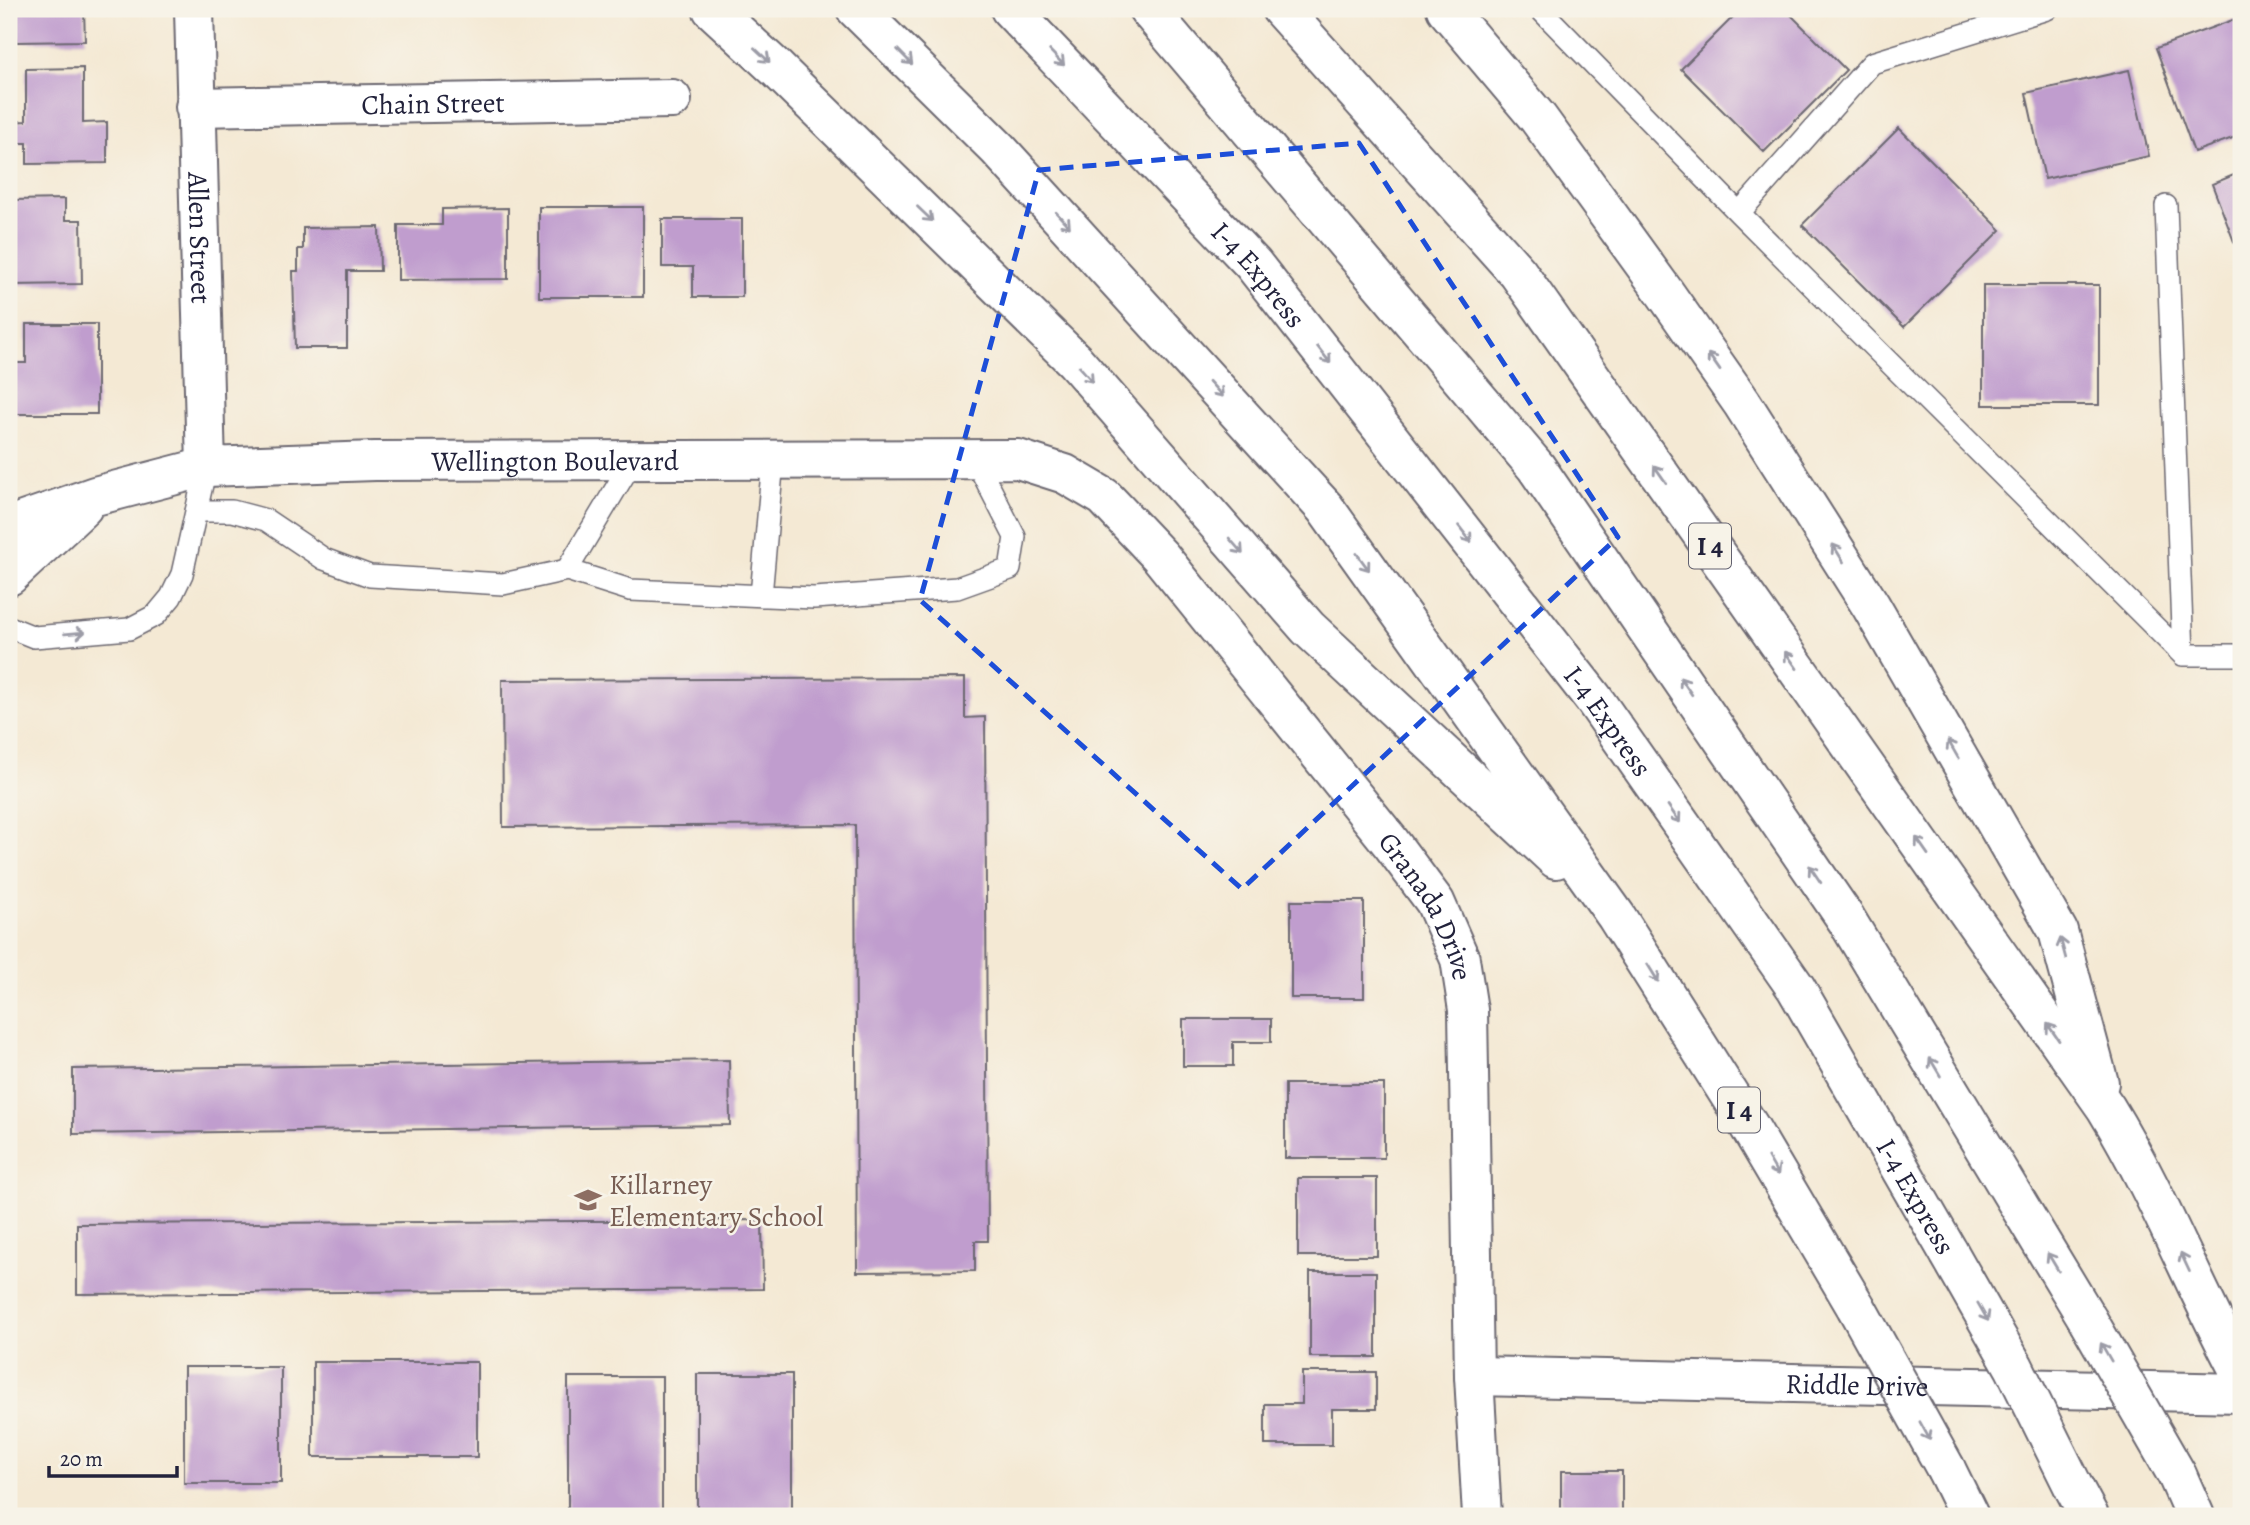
<svg xmlns="http://www.w3.org/2000/svg" width="2250" height="1525" font-family="Alegreya,serif">
	<rect width="100%" height="100%" fill="#f7f3e8"/>
	<filter id="ink" filterUnits="userSpaceOnUse"><feTurbulence type="fractalNoise" baseFrequency=".0143" numOctaves="2"/><feDisplacementMap in="SourceGraphic" scale="14" xChannelSelector="R" yChannelSelector="G"/><feConvolveMatrix kernelMatrix="1 2 1 2 8 2 1 2 1" color-interpolation-filters="sRGB"/></filter>
	<filter id="wash" filterUnits="userSpaceOnUse"><feTurbulence type="fractalNoise" baseFrequency=".00686" numOctaves="4" result="noise"/><feDisplacementMap in="SourceGraphic" scale="28" xChannelSelector="R" yChannelSelector="G"/><feGaussianBlur stdDeviation="1.57" result="paint"/><feColorMatrix in="noise" values="0 0 0 0 0 0 0 0 0 0 0 0 0 0 0 0 0 1.4 0 .05"/><feComposite in="paint" operator="in"/></filter>
	<g filter="url(#wash)">
		<rect width="100%" height="100%" fill="#f4e9d4"/>
		<g id="blocks">
			<!-- building -->
			<path fill="#c09dce" d="M9,9h75l1,32 -69,1 -1,-6h-6z
				M1741,9h44l61,61 -82,82 -83,-83z
				M2241,17v118l-47,17 -38,-104z
				M83,68v55l24,-1v41l-80,1v-21h-18v-21l17,-1v-52z
				M2129,70l20,86 -104,23 -19,-86z
				M1899,128l102,102 -97,97 -102,-102z
				M2241,172v88l-29,-76z
				M65,199v21h16l1,64 -73,1v-28h4v-57z
				M539,207h104v90h-104z
				M508,208v71l-110,1v-55h44v-16z
				M662,219h80v78h-49v-30h-31z
				M379,227l1,44h-33v77h-52l-2,-77h5v-22h5v-21z
				M1983,285h116v120h-116z
				M26,324h71v90h-88v-51h17z
				M2237,464h4v108h-4z
				M965,678v40l20,-1 3,524h-13v30l-118,1 -2,-447 -352,2 -1,-147z
				M2237,704h4v62h-4z
				M1291,901h73v97h-73z
				M1183,1019h88v23h-38v24h-50z
				M729,1060l1,65 -657,9v-65z
				M1285,1084h99v74h-99z
				M1298,1178h79v78h-79z
				M762,1220l1,69 -686,5v-70z
				M1310,1272h66v85h-66z
				M313,1362h164v95h-164z
				M184,1367h97v116h-97z
				M1302,1372h74v37h-44v36h-67v-41h37z
				M697,1374h95v142h-95z
				M568,1377h94v139h-94z
				M1561,1471h61v45h-61z"/>
		</g>
	</g>
	<g filter="url(#ink)">
		<use href="#blocks" fill-opacity="0" stroke="#6c6871" stroke-width="2"/>
		<g fill="none" stroke-linecap="round" stroke-linejoin="round">
			<!-- lane casing -->
			<g stroke="#6c6871" stroke-width="24">
				<path id="lane" d="M1540,9l199,204 444,442h58
					M2166,206l17,449
					M1739,213l133,-150 175,-54
					M196,511h36l34,9 58,39 46,17 133,8 64,-14 63,20 184,8 143,-10 53,-19 5,-32 -40,-78
					M567,570l66,-110
					M761,596l12,-136
					M9,627l25,10 95,-8 27,-14 15,-18 11,-23 24,-107"/>
			</g>
			<!-- street casing -->
			<g stroke="#6c6871" stroke-width="42">
				<g id="street">
					<path id="s1" d="M194,9l12,458"/>
					<path id="s2" d="M195,107l477,-8"/>
					<path id="s3" d="M9,526l86,-30 111,-29 169,-6 643,-2 47,15 39,23 56,59 231,287 44,59 25,57 8,51 6,366 8,140"/>
					<path d="M9,576l74,-69"/>
					<path id="s4" d="M1474,1376l767,17"/>
				</g>
			</g>
			<!-- highway casing -->
			<g stroke="#6c6871" stroke-width="42">
				<g id="highway">
					<path d="M712,9l65,60 298,292 233,267 248,231"/>
					<path d="M856,9l142,140 327,359 291,408 133,210 107,181"/>
					<path id="s5" d="M1010,9l243,255 340,434 203,290 153,265"/>
					<path d="M1148,9l388,458 310,452 242,401"/>
					<path d="M1281,9l237,264 588,835c52,85 88,179 135,266"/>
					<path d="M1446,9l92,109 127,175 77,110 129,203 187,325 41,152"/>
					<path d="M1946,1469l23,47"/>
					<path d="M2177,1475l18,41"/>
					<path d="M2074,1488l15,28"/>
				</g>
			</g>
			<!-- lane -->
			<use href="#lane" stroke="#fff" stroke-width="21"/>
			<!-- street -->
			<use href="#street" stroke="#fff" stroke-width="38"/>
			<!-- highway -->
			<use href="#highway" stroke="#fff" stroke-width="38"/>
			<!-- highway-bridge casing -->
			<g stroke="#6c6871" stroke-width="42" stroke-linecap="butt">
				<path id="highway-bridge" d="M1949,1253l65,114 60,121
					M1856,1307l90,162
					M2088,1320l89,155"/>
			</g>
			<!-- highway-bridge -->
			<use href="#highway-bridge" stroke="#fff" stroke-width="38"/>
		</g>
		<!-- one-way arrows -->
		<defs><path id="oneway-shaft" d="M-6 0H5M1.5-3L5.5 0L1.5 3" fill="none" stroke-width="1.6" stroke-linecap="round" stroke-linejoin="round" transform="scale(1.75)"/></defs>
		<g stroke="#9c9ca7">
			<use href="#oneway-shaft" transform="translate(762 55) rotate(43)"/>
			<use href="#oneway-shaft" transform="translate(905 57) rotate(45)"/>
			<use href="#oneway-shaft" transform="translate(1057 58) rotate(46)"/>
			<use href="#oneway-shaft" transform="translate(925 214) rotate(44)"/>
			<use href="#oneway-shaft" transform="translate(1063 220) rotate(48)"/>
			<use href="#oneway-shaft" transform="translate(1324 355) rotate(52)"/>
			<use href="#oneway-shaft" transform="translate(1714 362) rotate(-125)"/>
			<use href="#oneway-shaft" transform="translate(1086 374) rotate(49)"/>
			<use href="#oneway-shaft" transform="translate(1216 389) rotate(48)"/>
			<use href="#oneway-shaft" transform="translate(1660 474) rotate(-125)"/>
			<use href="#oneway-shaft" transform="translate(1465 534) rotate(52)"/>
			<use href="#oneway-shaft" transform="translate(1236 546) rotate(49)"/>
			<use href="#oneway-shaft" transform="translate(1838 553) rotate(-122)"/>
			<use href="#oneway-shaft" transform="translate(1363 562) rotate(54)"/>
			<use href="#oneway-shaft" transform="translate(75 633) rotate(-5)"/>
			<use href="#oneway-shaft" transform="translate(1791 660) rotate(-125)"/>
			<use href="#oneway-shaft" transform="translate(1686 686) rotate(-124)"/>
			<use href="#oneway-shaft" transform="translate(1953 749) rotate(-120)"/>
			<use href="#oneway-shaft" transform="translate(1674 814) rotate(55)"/>
			<use href="#oneway-shaft" transform="translate(1922 846) rotate(-125)"/>
			<use href="#oneway-shaft" transform="translate(1815 874) rotate(-124)"/>
			<use href="#oneway-shaft" transform="translate(2063 948) rotate(-105)"/>
			<use href="#oneway-shaft" transform="translate(1653 973) rotate(58)"/>
			<use href="#oneway-shaft" transform="translate(2053 1032) rotate(-125)"/>
			<use href="#oneway-shaft" transform="translate(1935 1067) rotate(-121)"/>
			<use href="#oneway-shaft" transform="translate(1773 1166) rotate(60)"/>
			<use href="#oneway-shaft" transform="translate(2053 1262) rotate(-121)"/>
			<use href="#oneway-shaft" transform="translate(2185 1262) rotate(-115)"/>
			<use href="#oneway-shaft" transform="translate(1983 1312) rotate(60)"/>
			<use href="#oneway-shaft" transform="translate(2106 1352) rotate(-120)"/>
			<use href="#oneway-shaft" transform="translate(1925 1431) rotate(61)"/>
		</g>
	</g>
	<!-- marked area -->
	<path fill="none" stroke="#1d4ed8" stroke-width="5" stroke-dasharray="14 9" stroke-linejoin="round" d="M1359,143l259,394 -376,352 -322,-289 119,-430z"/>
	<!-- icons -->
	<defs>
		<g id="school-bare" transform="scale(2.1)"><path d="M0-5L7-2L0 1L-7-2ZM-4 1L0 2.5L4 1V4Q0 6-4 4Z" fill="#8d6e63" stroke="#f7f3e8" stroke-width="2.5" paint-order="stroke"/></g>
	</defs>
	<g fill-rule="evenodd">
		<use href="#school-bare" x="588" y="1200"/>
	</g>
	<g text-anchor="middle" stroke-width="5" stroke-linejoin="round" paint-order="stroke">
		<!-- shield labels -->
		<g fill="#f7f3e8" stroke="#62616f" stroke-width="2">
			<rect x="1689" y="523.5" width="42" height="45" rx="5"/>
			<rect x="1718" y="1087.5" width="42" height="45" rx="5"/>
		</g>
		<g font-size="26" font-weight="bold" fill="#22223b">
			<text x="1710" y="555">I 4</text>
			<text x="1739" y="1119">I 4</text>
		</g>
		<!-- street labels -->
		<g font-size="28" fill="#22223b" stroke="#f7f3e8">
			<text dy="10" stroke="none"><textPath href="#s2" startOffset="238">Chain Street</textPath></text>
			<text dy="10" stroke="none"><textPath href="#s1" startOffset="229">Allen Street</textPath></text>
			<text dy="10" stroke="none"><textPath href="#s5" startOffset="364">I-4 Express</textPath></text>
			<text dy="10" stroke="none"><textPath href="#s3" startOffset="555">Wellington Boulevard</textPath></text>
			<text dy="10" stroke="none"><textPath href="#s5" startOffset="931">I-4 Express</textPath></text>
			<text dy="10" stroke="none"><textPath href="#s3" startOffset="1636">Granada Drive</textPath></text>
			<text dy="10" stroke="none"><textPath href="#s5" startOffset="1498">I-4 Express</textPath></text>
			<text dy="10" stroke="none"><textPath href="#s4" startOffset="383">Riddle Drive</textPath></text>
		</g>
		<!-- education labels -->
		<g font-size="28" fill="#785e54" stroke="#f7f3e8" text-anchor="start">
			<text x="609" y="1194">Killarney<tspan x="609" dy="32">Elementary School</tspan></text>
		</g>
	</g>
	<!-- margin -->
	<rect width="2250" height="1525" fill="none" stroke="#f7f3e8" stroke-width="35"/>
	<!-- scale -->
	<path d="M49 1466v10h128v-10" fill="none" stroke="#22223b" stroke-width="3.5"/>
	<text x="60" y="1466" font-size="21" fill="#22223b" stroke="#f7f3e8" stroke-width="5" paint-order="stroke">20 m</text>
</svg>
